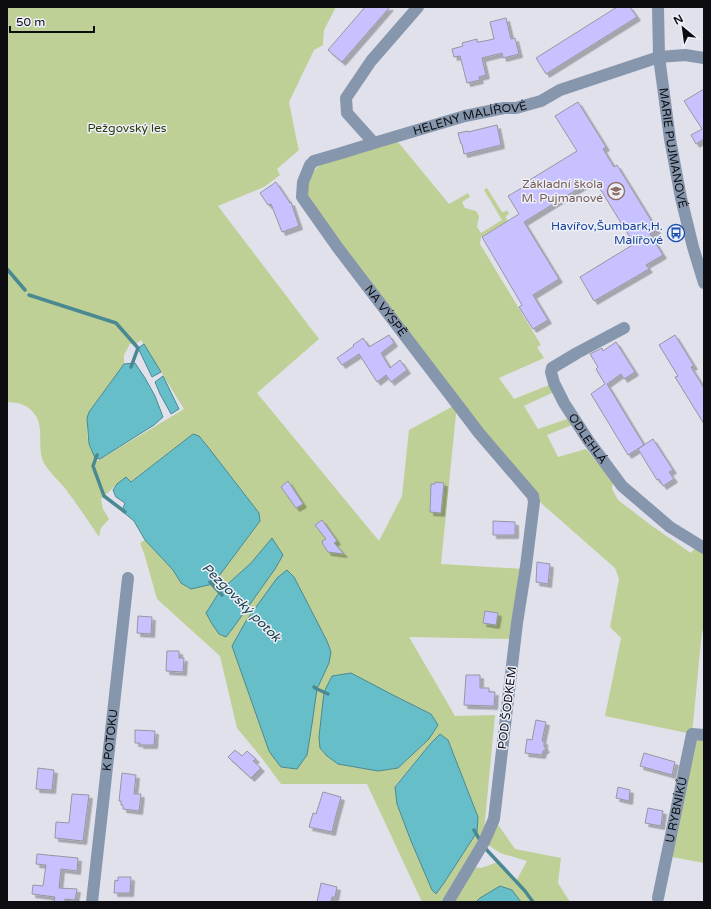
<svg xmlns="http://www.w3.org/2000/svg" width="711" height="909" font-family="'Varela Round',sans-serif">
	<defs>
		<filter id="shadow"><feDropShadow dx="3.5" dy="3.5" stdDeviation="0" flood-color="#0004"/></filter>
	</defs>
	<rect width="100%" height="100%" fill="#e0e1eb"/>
	<!-- green -->
	<path fill="#bed095" fill-rule="evenodd" d="M7,7h329l-12,23 -1,15 -9,5 -25,52 8,40 2,8 -22,19 3,6 -16,12 -46,19 101,133 -62,54 122,148 23,-45 7,-66 48,-26 -143,-191 -11,-31 21,-21 74,-19 51,62 19,-11 2,4 -8,5 3,6 11,3 3,5 -2,11 4,6 21,-13 -18,-30 3,-2 15,24h2l3,-2 2,4 -3,2v2l2,3 -27,16 -1,7 61,101 -4,2 7,11 -45,20 15,21 40,-16 4,7 -34,16 14,23 35,-12 4,6 -30,12 11,22 28,-8 27,33 -1,7 6,11 34,26 39,27 5,-6 8,5v80l-2,-1 -10,103 -87,-18 16,-78 -11,-11 9,-48 -4,-11 -82,-72 -76,-92 -16,160 83,5 -8,70 -107,-2 46,79 40,-1 -11,116 -43,71h-19l-55,-118h-86l-20,-27 -24,-29 -17,-72 -63,-57 -13,-46 -4,-10 5,-3 28,30 8,13 9,5 23,-4 47,-63 -1,-8 -51,-66 -15,-13 -63,48 -13,2 -16,15 2,10 6,10 -8,9 -2,9c-11,-17 -23,-34 -35,-50 -7,-8 -16,-16 -21,-26 -6,-14 1,-31 -7,-45 -7,-11 -17,-14 -29,-14zM141,340l43,69 -90,54c1,-8 -2,-11 -5,-18 -2,-8 -3,-26 0,-33l35,-48v-9l6,-11h6zM393,695l38,19 -2,25 -31,29 -20,3 -40,-7 -11,-8zM440,734l8,6 24,64 5,28 -33,51 -8,11 -4,-5 -21,-48 -16,-55 36,-43z
		M695,739l9,1v123l-32,-6z
		M494,819l21,30 46,9 -3,25 12,19h-49l-9,-12 -31,8 -5,4h-28l21,-35 12,1 17,-6 18,19 11,-20 -27,-8 -16,-11z"/>
	<!-- water -->
	<path fill="#66bec9" stroke="#4b8992" d="M144,344l17,28 -9,5 -14,-29z
		M135,363l10,15 10,18 8,21 -9,8 -54,34 -5,-1 -6,-14 -2,-26 2,-6 35,-48z
		M163,376l16,33 -8,5 -11,-20 -5,-12z
		M193,434l6,2 9,11 51,66 1,8 -47,63 -22,5 -10,-6 -8,-13 -28,-30 -11,-19 -12,-10 3,-8 -9,-6 -3,-7 4,-6 9,-7 5,5z
		M272,538l11,17 -8,14 -42,59 -7,9 -7,-3 -7,-10 -6,-11 14,-22 31,-28z
		M287,570l7,7 33,64 4,11 -2,11 -12,26 -5,35 -5,31 -10,14 -16,-2 -7,-9 -5,-7 -37,-105 14,-25 31,-43z
		M351,673l42,22 38,19 7,11 -9,14 -31,29 -20,3 -40,-7 -11,-8 -7,-8 -1,-11 5,-45 8,-16z
		M440,734l8,6 30,77 -1,15 -33,51 -8,11 -4,-4 -21,-49 -14,-37 -2,-17 36,-44z
		M500,886l12,4 9,12h-45l4,-4z"/>
	<g fill="none" stroke-linecap="round" stroke-linejoin="round">
		<!-- stream -->
		<path stroke="#4b8992" stroke-width="3.5" d="M7,269l18,21
			M29,295l87,28 22,25 -7,19
			M97,455l-4,11 11,30 21,16
			M210,582l12,13
			M314,687l3,2 11,5
			M474,830l7,12
			M484,847l41,44 8,11"/>
	</g>
	<!-- building -->
	<path fill="#c8c1ff" stroke="#97969f" filter="url(#shadow)" d="M365,7h25l-48,55 -14,-12z
		M617,7h13l7,10 -91,57 -10,-16z
		M506,18l5,21 4,-1 4,16 -16,4 -1,-5 -20,5 4,17 -7,2 1,3 -13,3 -7,-27 -6,1 -2,-8 11,-3 -1,-3 15,-4v3h2l15,-3 -4,-17z
		M704,89v50l-8,5 -5,-9 11,-6 -18,-28z
		M578,102l28,45 -3,2 11,18 3,-2 40,65 -7,4 13,21 -17,10 3,4 -55,32 -14,-24 54,-33 -40,-65 -70,43 35,57 -26,16 15,25 -15,9 -14,-22 3,-2 -40,-68 37,-23 -11,-18 17,-10 -2,-2 54,-33 -22,-35z
		M497,125l4,20 -37,9 -2,-10h-1l-3,-11 10,-2v1z
		M276,182l14,21 1,-1 8,24 -17,6 -11,-28 -3,1 -8,-12z
		M389,335l5,8 -13,10 9,15 10,-8 7,10 -16,12 -5,-7 -9,7 -18,-28 -17,11 -5,-7 17,-12 -1,-1 10,-7 6,9z
		M675,335l19,31 -3,1 13,21v36l-29,-47 3,-1 -19,-31z
		M616,342l19,30 -11,7 -3,-5 -14,10 37,61 -16,10 -37,-61 14,-10 -9,-15 2,-2 -8,-13 12,-6 1,3z
		M653,439l20,31 -4,2 5,7 -11,7 -4,-7 -2,1 -19,-31z
		M288,481l15,23 -7,4 -15,-21z
		M435,482l9,1 -3,30 -11,-1 1,-28h4z
		M322,520l15,21 -3,2 10,11 -16,-2 -6,-9h1l-1,-2 4,-2 -11,-14z
		M493,521l22,1v13h-22z
		M537,562l13,2 -2,20 -12,-2z
		M485,611l13,2 -2,12 -13,-2z
		M138,616l14,1 -1,17 -14,-1z
		M167,651h12v7h5l-1,14 -17,-1z
		M466,675h14v13h9v4h6l-1,14 -30,-1z
		M536,720l10,2 -4,19h2v5l2,3 -3,2 -1,4 -17,-2 2,-14 5,1z
		M135,730l20,1 -1,14h-14v-2h-5z
		M235,750l7,6 5,-5 9,8 -3,2 8,7 -10,10 -23,-21z
		M644,753l31,9 -3,13 -32,-9z
		M38,768l16,2 -2,20 -16,-1z
		M122,773l14,2 -2,19h7l-2,17 -16,-2v-4h-2v-4h-2z
		M618,787l12,3 -1,11 -13,-3z
		M323,792l18,5 -6,22 -3,13 -23,-5 4,-14 3,1z
		M72,794l17,1 -6,46 -28,-3 1,-16 13,1z
		M648,808l15,3 -2,15 -16,-3z
		M37,854l41,4 -1,13 -16,-2 -2,19 18,1 -2,11 -10,-1v3h-11l1,-5 -23,-3 1,-9 10,1 3,-21 -10,-1z
		M118,877h13l-1,16h-16l1,-13 3,1z
		M321,883l16,4 -2,10h-3l-1,5h-14z"/>
	<g fill="none" stroke-linecap="round" stroke-linejoin="round">
		<!-- street -->
		<g stroke="#8696ad" stroke-width="12">
			<path id="s1" d="M418,7l-47,54 -25,37 1,15 27,30 91,-27 39,-8h12l25,-7 19,-11 99,-33 26,-2 19,3"/>
			<path id="s2" d="M658,7l1,50 11,82 11,59 12,49 11,36"/>
			<path id="s3" d="M374,143l-36,11 -24,7 -4,4 -7,17 -1,15 36,51 119,156 22,29 54,63 1,6 -8,64 -9,57 -23,196 -10,23 -36,60"/>
			<path id="s4" d="M624,328l-47,25 -25,15 -1,4 3,11 10,20 24,37 34,46 48,41 34,21"/>
			<path id="s5" d="M658,898l34,-164 12,1"/>
			<path id="s6" d="M92,902l36,-324"/>
		</g>
	</g>
	<!-- icons -->
	<defs>
		<g id="school-ring" transform="scale(0.9)"><circle r="9.5" fill="#edeff9" stroke="#8d6e63" stroke-width="1.5"/><path d="M0-5L7-2L0 1L-7-2ZM-4 1L0 2.5L4 1V4Q0 6-4 4Z" fill="#8d6e63"/></g>
		<g id="bus-ring" transform="scale(0.9)"><circle r="9.5" fill="#edeff9" stroke="#1a4fb4" stroke-width="1.5"/><path d="M-5-6H5V4H4V6H2V4H-2V6H-4V4H-5ZM-3.5-4V0h7V-4ZM-3.5 1.2v1.5H-2V1.2ZM2 1.2v1.5H3.5V1.2Z" fill="#1a4fb4"/></g>
	</defs>
	<g fill-rule="evenodd">
		<use href="#school-ring" x="616" y="191"/>
		<use href="#bus-ring" x="676" y="233"/>
	</g>
	<g text-anchor="middle" stroke-width="3" stroke-linejoin="round" paint-order="stroke">
		<!-- street labels -->
		<g font-size="12" fill="#0d0d11" stroke="#edeff9">
			<text dy="4" stroke="none"><textPath href="#s1" startOffset="271">HELENY MALÍŘOVÉ</textPath></text>
			<text dy="4" stroke="none"><textPath href="#s2" startOffset="142">MARIE PUJMANOVÉ</textPath></text>
			<text dy="4" stroke="none"><textPath href="#s3" startOffset="243">NA VÝSPĚ</textPath></text>
			<text dy="4" stroke="none"><textPath href="#s4" startOffset="163">ODLEHLÁ</textPath></text>
			<text transform="translate(507 708) rotate(-83)" y="4">POD ŠODKEM</text>
			<text dy="4" stroke="none"><textPath href="#s6" startOffset="163">K POTOKU</textPath></text>
			<text dy="4" stroke="none"><textPath href="#s5" startOffset="90">U RYBNÍKŮ</textPath></text>
		</g>
		<!-- park labels -->
		<g font-size="12" fill="#2e3a0a" stroke="#edeff9">
			<text x="127" y="132">Pežgovský les</text>
		</g>
		<!-- education labels -->
		<g font-size="12" fill="#785e54" stroke="#edeff9" text-anchor="end">
			<text x="603" y="188">Základní škola<tspan x="603" dy="14">M. Pujmanové</tspan></text>
		</g>
		<!-- transit labels -->
		<g font-size="12" fill="#164399" stroke="#edeff9" text-anchor="end">
			<text x="663" y="230">Havířov,Šumbark,H.<tspan x="663" dy="14">Malířové</tspan></text>
		</g>
		<!-- water labels -->
		<g font-size="13" font-style="italic" fill="#133d42" stroke="#edeff9">
			<text transform="translate(242 602) rotate(45)" y="5">Pezgovský potok</text>
		</g>
	</g>
	<!-- border -->
	<rect width="711" height="909" fill="none" stroke="#0d0d11" stroke-width="16"/>
	<!-- north arrow -->
	<g transform="translate(683 28) rotate(331)" stroke="#edeff9" stroke-width="3" paint-order="stroke">
	<path d="M0-3L7 15L0 10L-7 15Z" fill="#0d0d11"/>
	<text y="-6" font-size="11" font-weight="bold" text-anchor="middle" fill="#0d0d11">N</text>
	</g>
	<!-- scale -->
	<path d="M10 26v6h84v-6" fill="none" stroke="#0d0d11" stroke-width="2"/>
	<text x="16" y="26" font-size="12" fill="#0d0d11" stroke="#edeff9" stroke-width="3" paint-order="stroke">50 m</text>
</svg>
